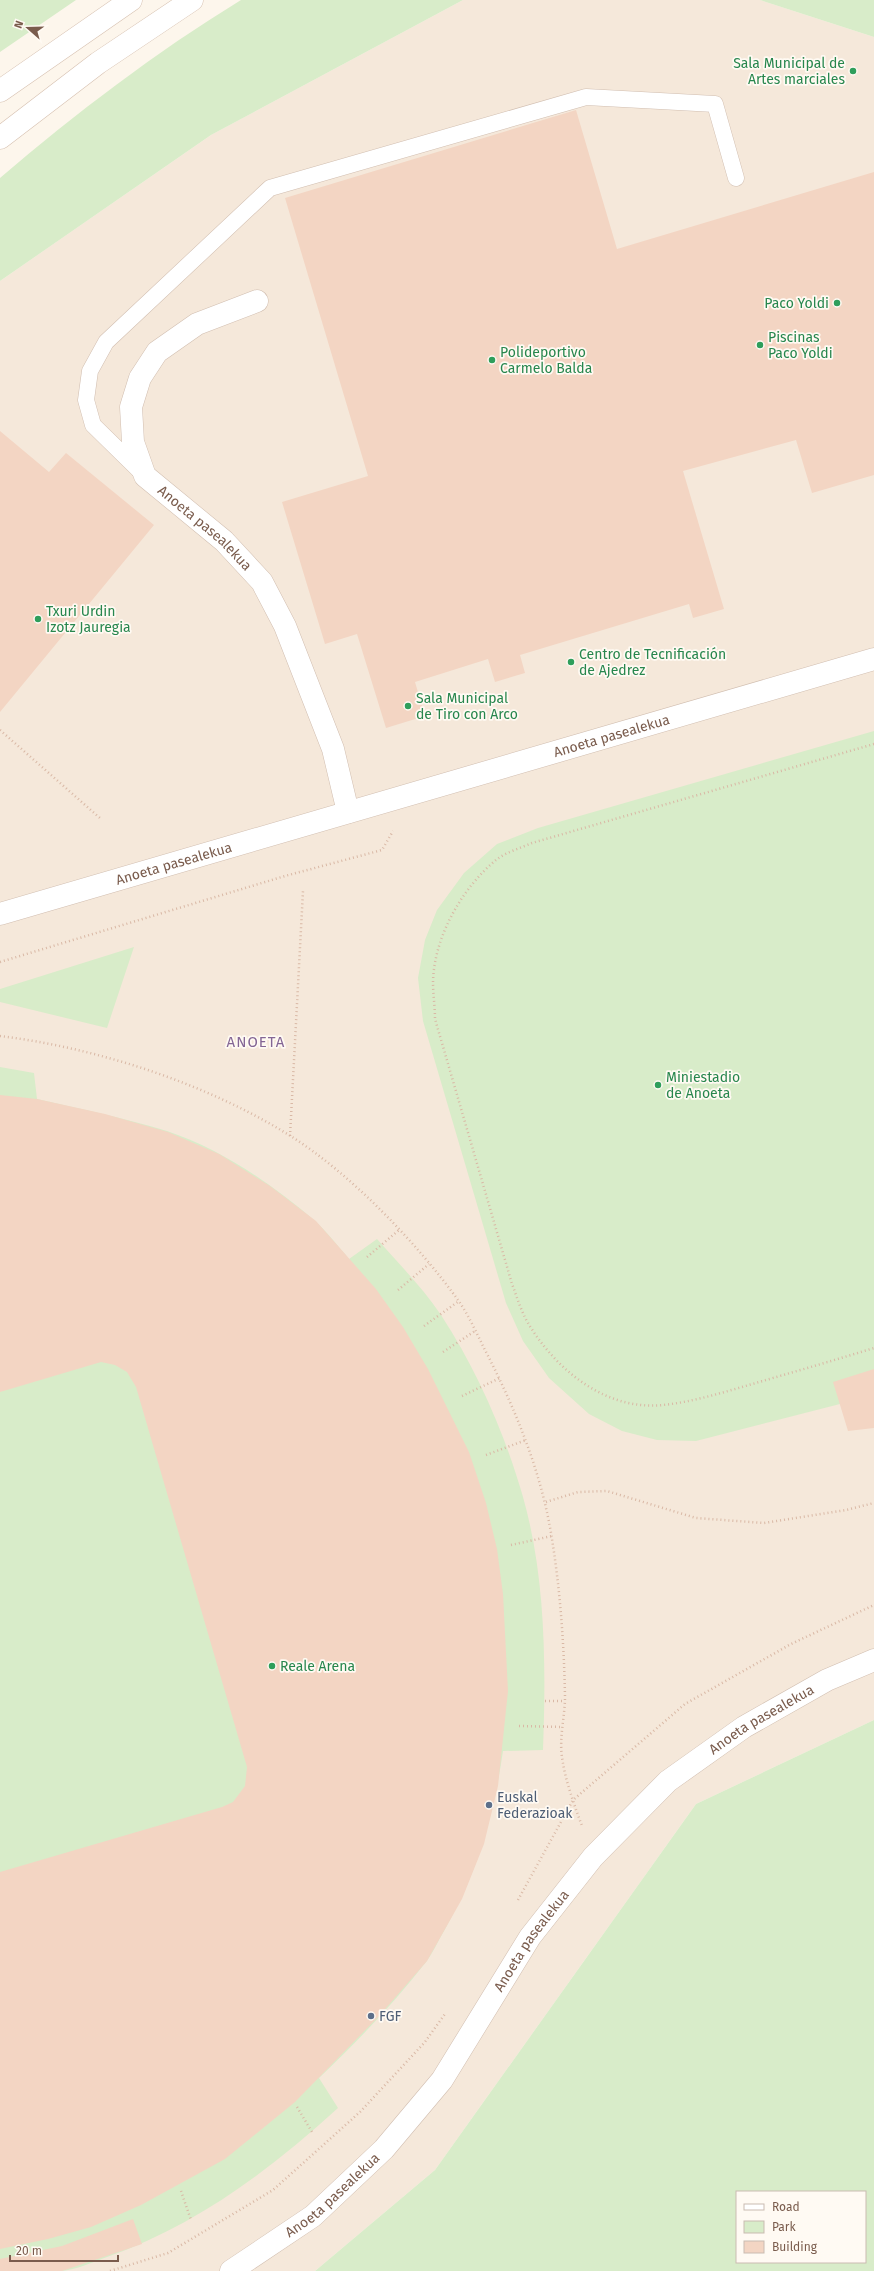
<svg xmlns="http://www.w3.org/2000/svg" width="874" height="2271" font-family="'Fira Sans',sans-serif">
	<rect width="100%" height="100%" fill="#fdf6ec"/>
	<!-- residential -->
	<path fill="#f5e8da" d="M463,0h297l114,37v1683l-178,84 -261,366 -120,101h-315v-1990l211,-146z"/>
	<!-- green -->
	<path fill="#d8ecc9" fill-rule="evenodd" d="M0,0h76l-76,52z
		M241,0h222l-252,135 -211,146v-103c76,-65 156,-126 241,-178z
		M760,0h114v37z
		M874,731v697l-34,-24 -144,37 -39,-1 -35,-9 -33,-17 -40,-36 -26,-37 -17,-38 -83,-282 -5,-43 7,-38 12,-30 27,-37 33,-29 41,-16z
		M134,947l-27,81 -107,-26v-13z
		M0,1067l34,6 3,26c44,10 87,19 130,32 54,18 105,53 148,90 12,11 23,25 34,38l28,-20c21,24 46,49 64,76 36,55 64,119 82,182 23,81 23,170 20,253l-40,1c-10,67 -25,120 -59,180 -6,10 -11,22 -18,31 -32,41 -69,80 -107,116l19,30c-69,63 -143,118 -231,149 -14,5 -31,13 -46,14 -20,0 -41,0 -61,0z
		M874,1720v551h-559l120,-101 261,-366zM737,2192h128v70h-128z"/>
	<!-- building -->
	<path fill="#f3d5c3" d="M576,110l41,139 257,-77v303l-62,18 -16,-53 -113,31 41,138 -31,9 -4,-14 -169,51 5,18 -30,9 -7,-23 -73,23 10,34 -39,12 -29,-94 -32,10 -43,-142 86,-26 -83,-278z
		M0,431l49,41 17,-19 88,72 -154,187z
		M0,1095l37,4 68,15 63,18 51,22 51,32 46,35 60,68 27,38 25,42 41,83 17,51 11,46 6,45 5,97 -10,95 -14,58 -22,55 -35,62 -47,54 -85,87 -70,57 -84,46 -50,22 -43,12 -48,10v-377l222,-65 11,-5 12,-16 2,-19 -111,-380 -9,-15 -12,-7 -14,-3 -101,30z
		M874,1369v59l-26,3 -15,-49z
		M133,2219l9,25 -80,27h-62v-12l62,-13z"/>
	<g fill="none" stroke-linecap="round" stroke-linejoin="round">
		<!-- lane casing -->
		<g stroke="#d1beb0" stroke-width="17">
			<path id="lane" d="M143,474l-50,-49 -7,-25 4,-29 16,-29 164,-154 316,-91 129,7 21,74"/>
		</g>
		<!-- street casing -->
		<g stroke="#d1beb0" stroke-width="23">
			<g id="street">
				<path id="s1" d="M257,301l-60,23 -40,28 -17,26 -9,29 2,35 12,34 79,65 38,41 23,44 48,123 15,63"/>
				<path id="s2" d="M0,914l874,-255"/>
				<path id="s3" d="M231,2271l82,-55 71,-67 58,-69 88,-143 63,-80 75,-76 76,-54 83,-47 47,-20"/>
			</g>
		</g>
		<!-- secondary casing -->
		<g stroke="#d6c0b0" stroke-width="23">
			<path id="secondary" d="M0,91l131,-91
				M0,138l98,-75 94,-63"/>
		</g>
		<!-- path -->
		<path stroke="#d9b8a5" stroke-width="2.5" stroke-dasharray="1 3" stroke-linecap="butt" d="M0,730l101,89
			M874,744l-342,99c-11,5 -26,9 -36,17 -34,28 -62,77 -63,122 0,12 2,25 2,37l77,265c5,13 9,27 16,39 28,47 78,88 135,82 29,-3 58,-12 86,-20 41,-12 83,-24 125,-37
			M0,962l285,-86 97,-26 11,-19
			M0,1036c97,12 205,47 289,99 61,38 127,107 169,165 10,14 18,32 26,48 30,58 56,120 67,185 9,54 13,109 14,164 0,19 -6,41 -3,60 3,23 12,47 20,69
			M290,1136l13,-245
			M367,1257l32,-27
			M398,1290l31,-26
			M424,1326l35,-25
			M443,1352l32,-21
			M462,1396l38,-18
			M486,1455l40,-15
			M546,1502l32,-10 29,-1 89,27 68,5 82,-13 28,-7
			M511,1545l41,-9
			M545,1701h20
			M519,1726l44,1
			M518,1900l55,-100 112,-96 106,-60 83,-39
			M297,2107l15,25
			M181,2191l10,29
			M110,2271l58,-18 105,-63 87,-78 65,-70 20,-28"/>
		<!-- lane -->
		<use href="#lane" stroke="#fff" stroke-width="16"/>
		<!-- street -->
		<use href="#street" stroke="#fff" stroke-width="22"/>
		<!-- secondary -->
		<use href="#secondary" stroke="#fff" stroke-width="22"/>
	</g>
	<!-- markers -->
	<g fill="#2e9e5b" stroke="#fffaf3" stroke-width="1.5">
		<circle cx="853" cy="71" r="4"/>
		<circle cx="837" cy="303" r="4"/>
		<circle cx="760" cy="345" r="4"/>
		<circle cx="492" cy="360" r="4"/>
		<circle cx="38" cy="619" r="4"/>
		<circle cx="571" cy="662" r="4"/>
		<circle cx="408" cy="706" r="4"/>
		<circle cx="658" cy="1085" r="4"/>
		<circle cx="272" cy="1666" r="4"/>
	</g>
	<g fill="#5c6f8a" stroke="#fffaf3" stroke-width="1.5">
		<circle cx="489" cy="1805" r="4"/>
		<circle cx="371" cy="2016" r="4"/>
	</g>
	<g text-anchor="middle" stroke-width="3.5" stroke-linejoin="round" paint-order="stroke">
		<!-- leisure labels -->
		<g font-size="14" fill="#27864d" stroke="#fffaf3" text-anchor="start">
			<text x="845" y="68" text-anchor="end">Sala Municipal de<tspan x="845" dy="16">Artes marciales</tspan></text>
			<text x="829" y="308" text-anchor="end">Paco Yoldi</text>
			<text x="768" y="342">Piscinas<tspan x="768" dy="16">Paco Yoldi</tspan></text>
			<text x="500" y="357">Polideportivo<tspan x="500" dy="16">Carmelo Balda</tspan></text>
			<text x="46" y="616">Txuri Urdin<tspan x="46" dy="16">Izotz Jauregia</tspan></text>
			<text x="579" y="659">Centro de Tecnificación<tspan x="579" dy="16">de Ajedrez</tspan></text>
			<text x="416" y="703">Sala Municipal<tspan x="416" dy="16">de Tiro con Arco</tspan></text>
			<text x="666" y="1082">Miniestadio<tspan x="666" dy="16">de Anoeta</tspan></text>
			<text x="280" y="1671">Reale Arena</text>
		</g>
		<!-- street labels -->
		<g font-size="14" fill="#7a5c4d" stroke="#fffaf3">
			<text dy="5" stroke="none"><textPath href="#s1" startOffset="325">Anoeta pasealekua</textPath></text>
			<text dy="5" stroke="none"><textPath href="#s2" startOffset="637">Anoeta pasealekua</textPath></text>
			<text dy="5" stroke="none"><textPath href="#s2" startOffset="181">Anoeta pasealekua</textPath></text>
			<text dy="5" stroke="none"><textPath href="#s3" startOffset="775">Anoeta pasealekua</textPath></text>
			<text dy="5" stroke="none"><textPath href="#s3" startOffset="452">Anoeta pasealekua</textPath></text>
			<text dy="5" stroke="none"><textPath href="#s3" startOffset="127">Anoeta pasealekua</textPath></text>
		</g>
		<!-- service labels -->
		<g font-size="14" fill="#4e5e75" stroke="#fffaf3" text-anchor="start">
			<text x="497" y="1802">Euskal<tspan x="497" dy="16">Federazioak</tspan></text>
			<text x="379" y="2021">FGF</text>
		</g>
		<!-- neighbourhood labels -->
		<g font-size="15" letter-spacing="1" fill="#846695" stroke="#fffaf3">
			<text x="256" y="1047">ANOETA</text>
		</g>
	</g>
	<!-- legend -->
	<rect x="736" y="2191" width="130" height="72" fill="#fffaf3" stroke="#cabbb1"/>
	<rect x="744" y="2204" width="20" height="6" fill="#ffffff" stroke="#cabbb1"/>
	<text x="772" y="2211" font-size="12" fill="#7a5c4d">Road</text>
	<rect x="744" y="2221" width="20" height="12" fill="#d8ecc9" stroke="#cabbb1"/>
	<text x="772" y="2231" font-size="12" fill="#7a5c4d">Park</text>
	<rect x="744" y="2241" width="20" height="12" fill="#f3d5c3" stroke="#cabbb1"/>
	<text x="772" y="2251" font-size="12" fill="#7a5c4d">Building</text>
	<!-- north arrow -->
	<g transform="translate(28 28) rotate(290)" stroke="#fffaf3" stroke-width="3" paint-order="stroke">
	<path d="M0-3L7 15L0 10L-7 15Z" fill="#7a5c4d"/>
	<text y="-6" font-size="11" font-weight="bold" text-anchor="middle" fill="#7a5c4d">N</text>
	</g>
	<!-- scale -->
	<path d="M10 2255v6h108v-6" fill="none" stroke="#7a5c4d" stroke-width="2"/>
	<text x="16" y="2255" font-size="12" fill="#7a5c4d" stroke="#fffaf3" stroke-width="3" paint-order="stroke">20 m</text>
</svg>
